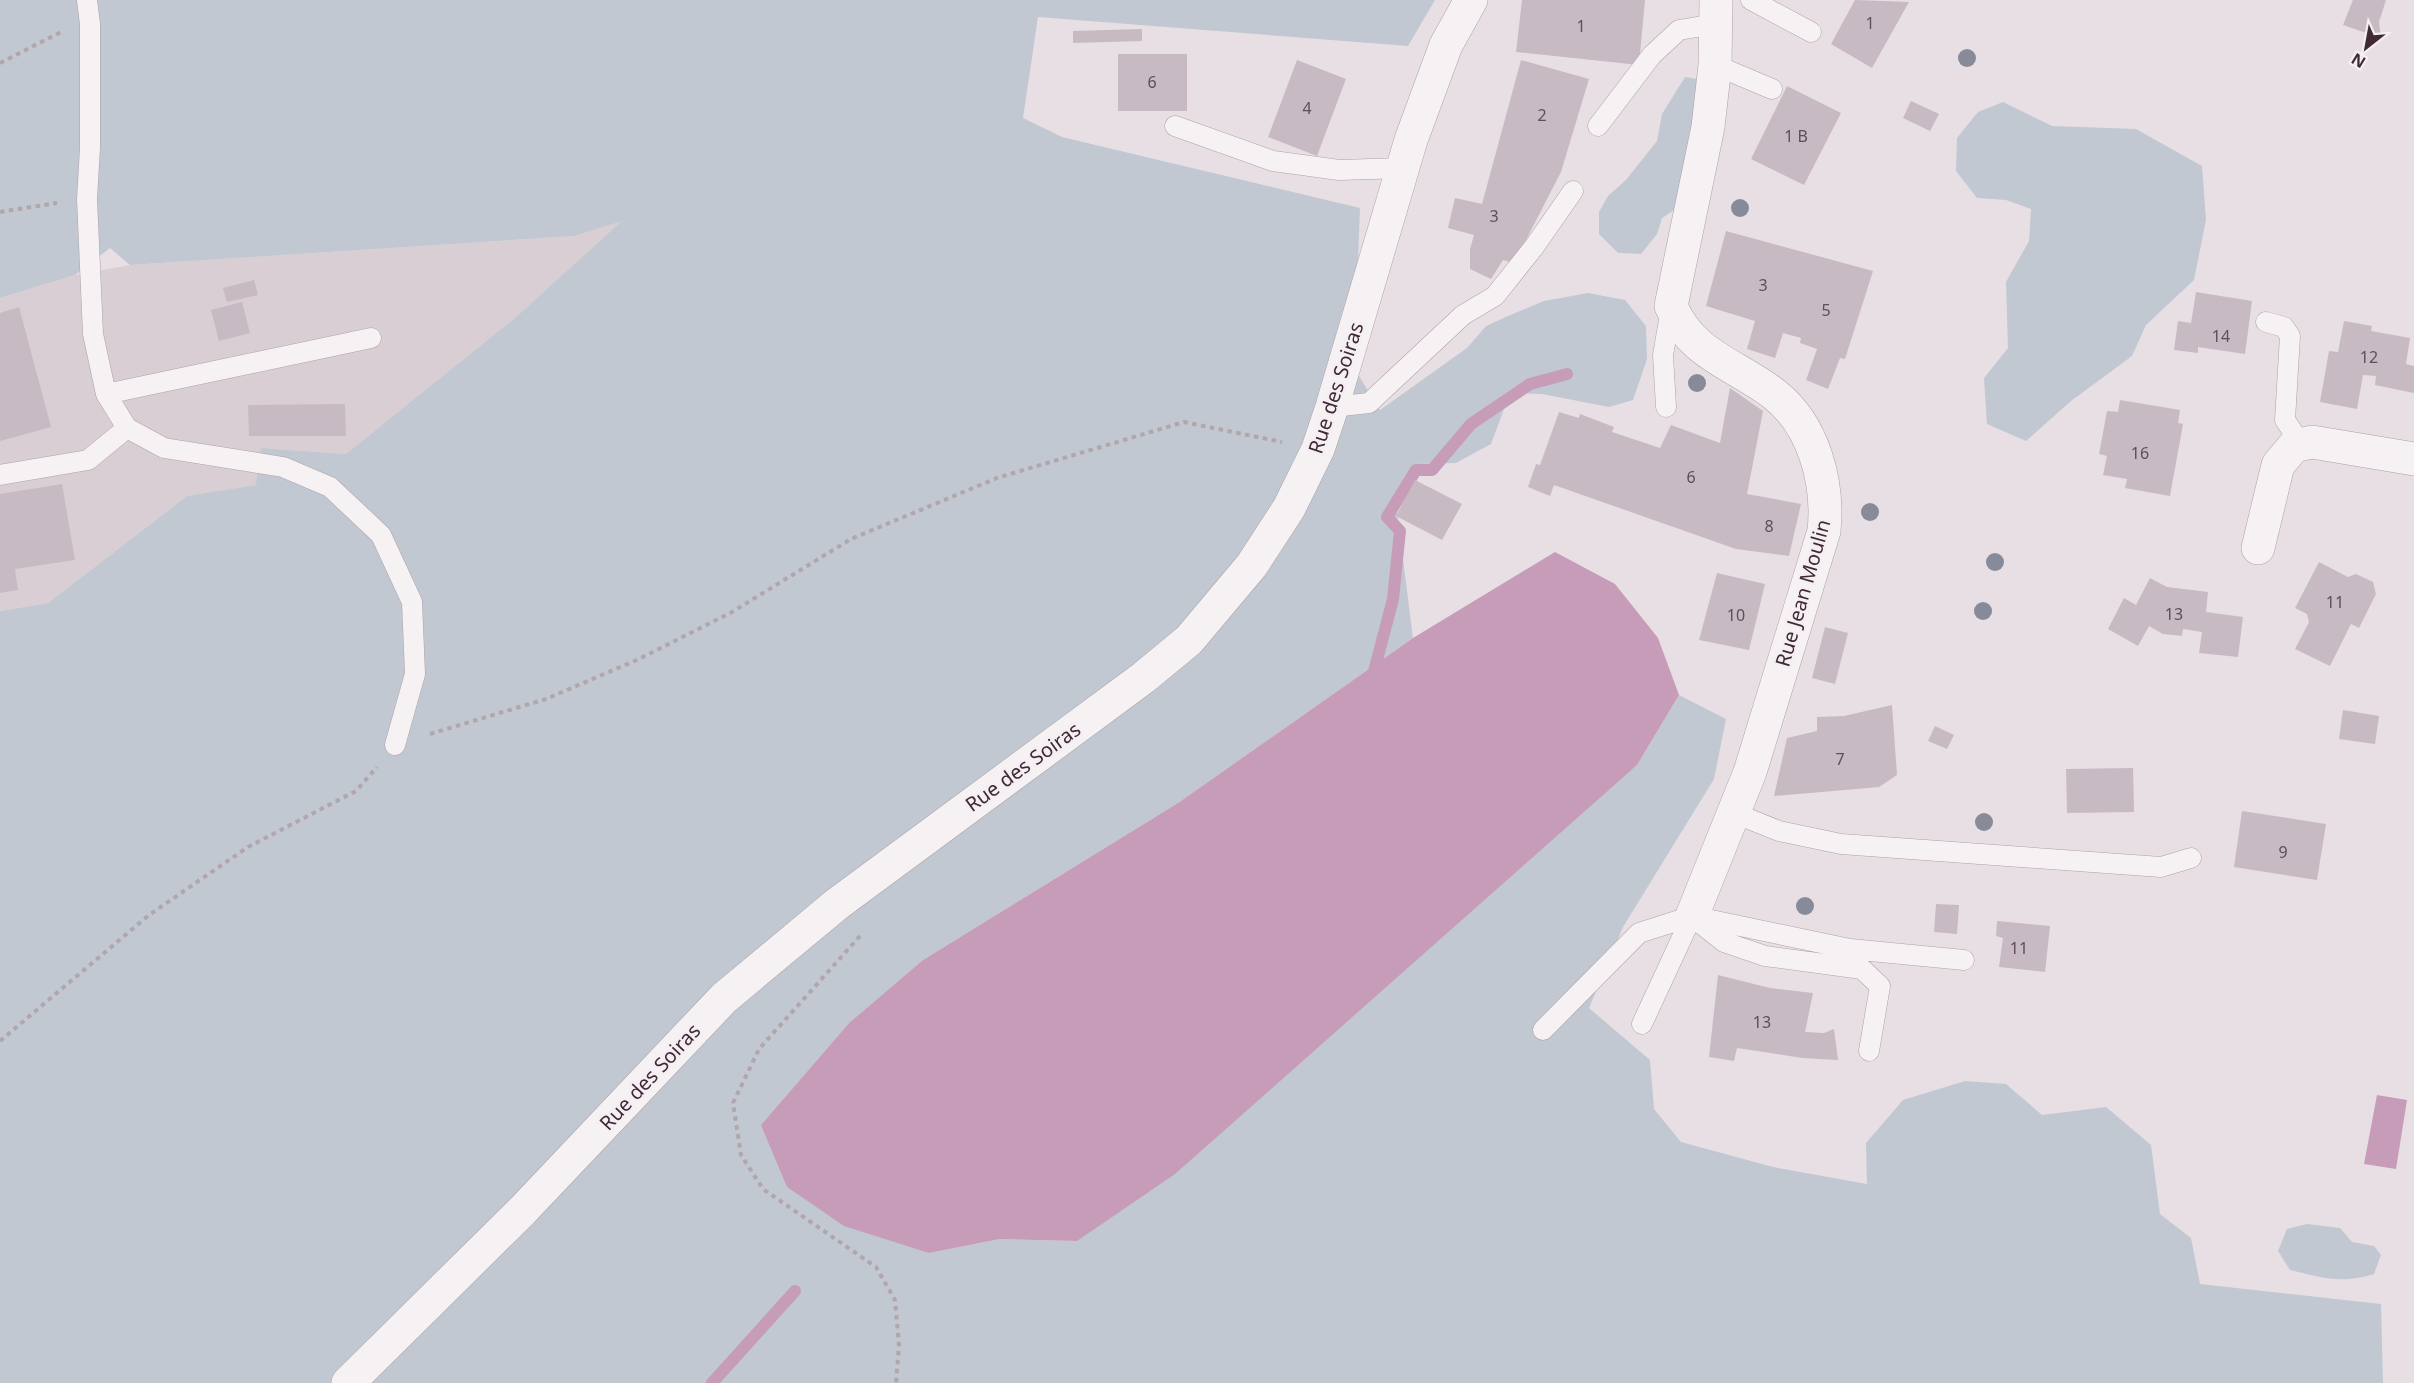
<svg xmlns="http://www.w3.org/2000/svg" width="2414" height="1383" font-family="'Noto Sans',sans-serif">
	<rect width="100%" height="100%" fill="#e8dfe4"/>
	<!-- built -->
	<path fill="#d9ced4" d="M624,220l-108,97 -170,137 -84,-6 -5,37 -70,11 -139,107 -48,8v-313l75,-23 55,-10 444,-29z"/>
	<!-- green -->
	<path fill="#c1c8d1" d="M0,0h1435l-27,46 -370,-29 -15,101 39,19 298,71 -6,160 26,42 87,-62 19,-22 22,-10 36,-15 44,-8 37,7 21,26 1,33 -14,41 -24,7 -67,-13 -32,-1 -19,51 -35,19 -40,1 -21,32 18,142 -235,165 -255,157 -74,63 -88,102 168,128 71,-14 77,2 560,-476 42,-70 47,24 -12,60 -91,148 -34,81 61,52 4,49 27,33 92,25 94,17 -1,-41 37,-43 62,-19 41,3 36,31 64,-8 45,38 9,69 31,24 9,46 181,20 2,79h-2383v-772l48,-8 139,-107 69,-11 5,-37 85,6 170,-137 106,-96 -48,15 -444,29 -20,-17 -35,27 -75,23z
		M1685,77l18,3 -23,126 -18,12 -5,16 -16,20 -23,-1 -19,-19v-22l9,-16 18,-16 31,-39 5,-27z
		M2003,102l49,24 84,3 66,37 4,54 -12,60 -48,45 -14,31 -61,45 -45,40 -39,-17 -3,-46 24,-30 -2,-66 23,-41 2,-32 -25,-9 -29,-2 -21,-27 1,-33 21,-26z
		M2307,1224l33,4 12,14 22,4 7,9 -7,19c-33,10 -51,4 -84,-4l-12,-19 9,-22z"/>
	<!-- water -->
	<path fill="#c69cb9" d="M1555,552l60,32 43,54 21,57 -42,70 -462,409 -98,67 -77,-2 -71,14 -85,-27 -57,-39 -26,-62 88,-102 74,-63 255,-157 235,-165z
		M2377,1095l30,5 -11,69 -32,-5z"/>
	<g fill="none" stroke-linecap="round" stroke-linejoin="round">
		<!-- stream -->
		<path stroke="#c69cb9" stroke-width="12" d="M1372,679l21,-80 7,-68 -13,-14 29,-47h16l39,-46 59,-40 37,-10
			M712,1383l83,-92"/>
	</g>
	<!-- building -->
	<path fill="#c7bac2" d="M1522,0h123l-6,65 -123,-13z
		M1855,0l54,2 -37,66 -41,-24z
		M2353,0h33l-7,22 2,16 -38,-13z
		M1142,29v12l-69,2v-12z
		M1118,54h69v57h-69z
		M1297,60l49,19 -29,77 -49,-19z
		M1521,60l68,19 -28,93 -47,91 -11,-3 -12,19 -21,-10v-20l4,-14 -26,-7 7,-30 27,6z
		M1787,86l54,27 -37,72 -53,-26z
		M1911,101l28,13 -9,17 -27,-13z
		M1726,231l147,40 -28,88 -5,-1 -12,31 -22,-9 11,-31 -17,-6 1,-5 -18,-5 -8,25 -28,-9 8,-28 -49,-15z
		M254,280l4,15 -31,7 -4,-14z
		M2196,292l56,9 -7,53 -47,-7v6l-24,-3 4,-29 13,2z
		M242,302l8,31 -31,8 -8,-31z
		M19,307l32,120 -51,14v-128z
		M2344,321l28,5 -1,5 39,7 -4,26 8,2v27l-39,-8 1,-9 -13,-1 -6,34 -37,-7 9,-51 9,1z
		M1730,388l33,23 -16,83 54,10 -12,52 -53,-7 -182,-64 -4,11 -22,-9 8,-23 4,1 19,-53 20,6 1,-4 34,13 -2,5 48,16 11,-23 49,18z
		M2120,400l60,10 -2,13 5,1 -13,72 -45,-8 2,-9 -24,-4 4,-19 -8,-2 8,-43 11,1z
		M345,404l1,32h-97l-1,-31z
		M1415,480l47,24 -20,36 -46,-24z
		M62,484l13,76 -60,9 3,21 -18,3v-99z
		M2319,562l29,15 8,-3 17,8 3,12 -17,34 -8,-4 -21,42 -35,-17 14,-27 -2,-8 -12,-6z
		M1717,573l48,11 -16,66 -50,-10z
		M2150,578l17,9 41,5 -2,20 37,5 -5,40 -39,-4 3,-21 -19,-3 -1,7 -19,-2 -14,-8 -11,20 -30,-17 16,-31 12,7z
		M1825,627l23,6 -13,51 -23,-6z
		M1892,705l5,70 -18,12 -105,9 13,-58 30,-7v-14l27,-1z
		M2343,710l36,6 -4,28 -36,-5z
		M1935,726l19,9 -7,14 -19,-8z
		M2133,768l1,44 -67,1 -1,-44z
		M2242,811l84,13 -9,56 -83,-13z
		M1936,904l23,1 -2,29 -23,-2z
		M1997,921l53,5 -5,46 -46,-5 4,-29 -7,-2z
		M1718,975l52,13 43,5 -8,39 19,1 10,-4 4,31 -36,-2 -65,-10 -3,13 -25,-4z"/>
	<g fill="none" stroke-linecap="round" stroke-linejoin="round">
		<!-- service casing -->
		<g stroke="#aea1a8" stroke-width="21">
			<path id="service" d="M87,0l3,24v124l-3,51 6,135 13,60 21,34 37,20 119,19 47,20 51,48 31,67 3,72 -20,71
				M1751,0l60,32
				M1715,65l57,24
				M1175,126l98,35 66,9 65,-2
				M1598,126l54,-71 27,-25 36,-6
				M2266,322l18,5 6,9 -5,84 16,24
				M106,394l265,-56
				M1332,407l37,-4 94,-88 32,-19 39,-49 39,-56
				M1666,407l-3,-52 8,-46
				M0,475l88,-15 39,-32
				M1734,813l45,18 62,13 320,23 30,-9
				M1696,920l28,22 41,14 97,13 18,17 -11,65
				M1642,1024l50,-108
				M1543,1030l96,-97 53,-17 158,33 114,11"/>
		</g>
		<!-- minor casing -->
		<g stroke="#aea1a8" stroke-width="34">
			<path id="minor" d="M2258,548l20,-83 16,-19 18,-4 102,17
				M1692,916l58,-144 74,-241c5,-48 -10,-106 -50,-137 -39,-30 -83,-39 -103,-88l37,-179 7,-62 1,-65
				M348,1383l175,-173 201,-212 113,-94 306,-226 46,-38 63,-75 37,-57 29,-59 14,-42 79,-267 35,-95 25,-45"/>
		</g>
		<!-- path -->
		<path stroke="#b0a6ab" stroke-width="4" stroke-dasharray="4.5 4.5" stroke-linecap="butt" d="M0,63l61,-31
			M0,212l57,-9
			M430,734l116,-35 93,-40 93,-47 119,-73 146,-61 187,-56 98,20
			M860,936l-101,113 -26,54 8,52 22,34 113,78 19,33 4,45 -3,38
			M0,1041l149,-126 99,-68 108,-56 21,-24"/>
		<!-- service -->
		<use href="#service" stroke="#f6f2f4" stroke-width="20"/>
		<!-- minor -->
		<use href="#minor" stroke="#f6f2f4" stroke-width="33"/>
	</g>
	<!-- trees -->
	<g fill="#878a98">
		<circle cx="1967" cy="58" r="9"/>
		<circle cx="1740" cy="208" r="9"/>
		<circle cx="1697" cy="383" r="9"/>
		<circle cx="1870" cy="512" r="9"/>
		<circle cx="1995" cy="562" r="9"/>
		<circle cx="1983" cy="611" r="9"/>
		<circle cx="1984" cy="822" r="9"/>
		<circle cx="1805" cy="906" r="9"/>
	</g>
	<g text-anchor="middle" stroke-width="6" stroke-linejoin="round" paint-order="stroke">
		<!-- number labels -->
		<g font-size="16" fill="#604d58">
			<text x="1870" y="29">1</text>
			<text x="1581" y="32">1</text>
			<text x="1152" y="88">6</text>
			<text x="1307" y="114">4</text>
			<text x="1542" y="121">2</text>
			<text x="1796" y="142">1 B</text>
			<text x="1494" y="222">3</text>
			<text x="1763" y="291">3</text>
			<text x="1826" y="316">5</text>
			<text x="2221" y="342">14</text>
			<text x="2369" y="363">12</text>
			<text x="2140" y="459">16</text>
			<text x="1691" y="483">6</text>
			<text x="1769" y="532">8</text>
			<text x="2335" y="608">11</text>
			<text x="2174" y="620">13</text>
			<text x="1736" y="621">10</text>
			<text x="1840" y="765">7</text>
			<text x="2283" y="858">9</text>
			<text x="2019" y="954">11</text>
			<text x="1762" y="1028">13</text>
		</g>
		<!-- street labels -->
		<g font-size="20" fill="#3e2935" stroke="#f5eff3">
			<text transform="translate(1336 388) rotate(-72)" y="7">Rue des Soiras</text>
			<text transform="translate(1803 593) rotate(-74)" y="7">Rue Jean Moulin</text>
			<text transform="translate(1023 767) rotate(-36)" y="7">Rue des Soiras</text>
			<text transform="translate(650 1077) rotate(-47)" y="7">Rue des Soiras</text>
		</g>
	</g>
	<!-- north arrow -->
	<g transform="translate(2366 48) rotate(211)" stroke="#f5eff3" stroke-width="4.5" paint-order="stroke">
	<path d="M0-4.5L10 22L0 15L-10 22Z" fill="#3e2935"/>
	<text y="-9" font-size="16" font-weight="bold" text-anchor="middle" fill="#3e2935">N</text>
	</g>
</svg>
